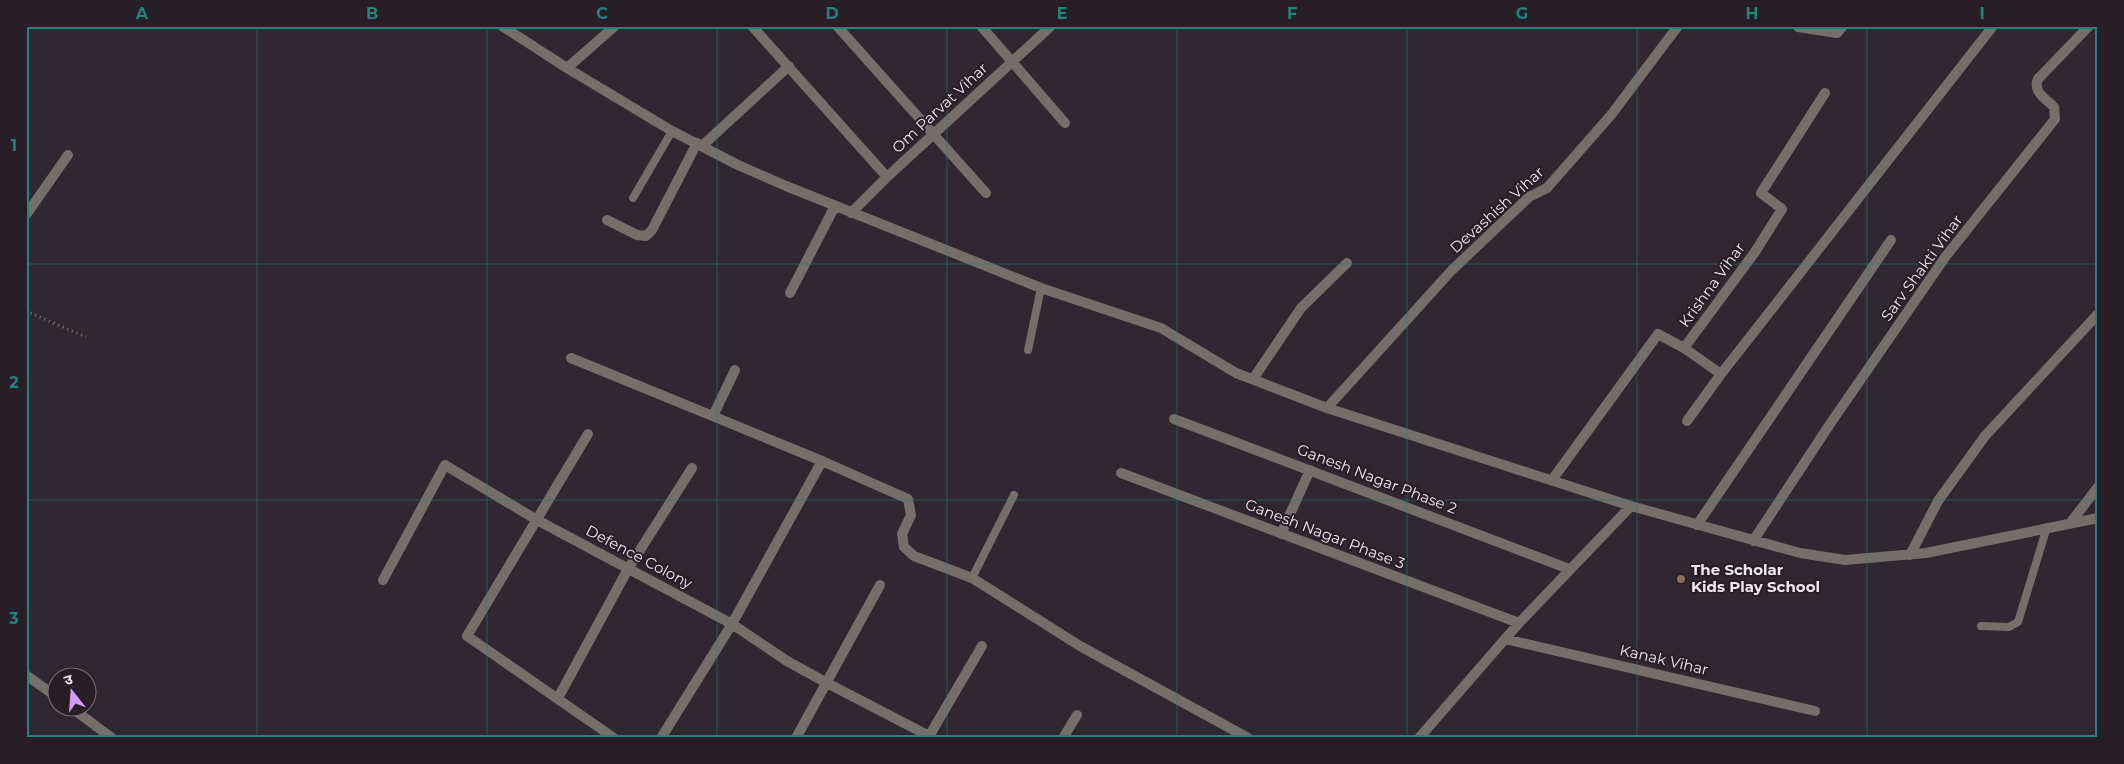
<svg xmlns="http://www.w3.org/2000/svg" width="2124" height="764" font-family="Montserrat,'Noto Sans Devanagari',sans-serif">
	<rect width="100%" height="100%" fill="#312730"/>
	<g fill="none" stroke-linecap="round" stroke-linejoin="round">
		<!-- path -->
		<path stroke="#837b82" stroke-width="3" stroke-dasharray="1 4" stroke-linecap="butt" d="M26,311l60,26"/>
		<!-- lane -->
		<path stroke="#746f6b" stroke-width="8" d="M633,198l39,-67
			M1028,350l13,-62
			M972,578l42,-83
			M1981,626l28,1 9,-5 29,-95"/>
		<!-- street -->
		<path stroke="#746f6b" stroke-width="10" d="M502,26l65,42 105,63 66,34 48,21 255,102 120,40 75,45 91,35 304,98 169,47 45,7 81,-7 172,-35
			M752,26l135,151
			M837,26l149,167
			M981,26l84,97
			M1798,27l39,6 6,-7
			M567,68l48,-42
			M703,145l86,-79
			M851,213l36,-36 164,-151
			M26,215l42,-60
			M607,220l30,15 9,1 6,-6 45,-87
			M790,293l45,-87
			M1684,348l37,26
			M571,358l251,103 86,38 3,16 -9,19 2,13 10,9 58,22 108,68 168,92
			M1253,379l48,-71 46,-45
			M1327,408l125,-138 77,-73 18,-9 64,-73 67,-89
			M713,416l22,-46
			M1174,419l395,150
			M1687,421l34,-47 272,-348
			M588,434l-121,202 147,102
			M1121,473l398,150
			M1552,480l106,-146 26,14 71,-96 27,-43 -21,-16 64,-100
			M2071,522l27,-35
			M1697,525l194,-285
			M1281,534l29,-64
			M1753,541l77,-117 116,-168 109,-137 -1,-12c-8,-8 -22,-16 -16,-28l51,-53
			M1910,555l28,-54 47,-65 113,-122
			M383,580l62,-115 92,55 195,104 55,37 40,22 106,55
			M1505,639l310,72
			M26,675l32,23
			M558,698l70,-129 64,-101
			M69,706l43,32
			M661,738l71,-114 90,-163
			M796,738l84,-153
			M928,738l54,-92
			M1063,738l14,-23
			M1419,738l100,-115 112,-117"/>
	</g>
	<!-- grid -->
	<path fill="none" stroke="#26827b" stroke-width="1" stroke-opacity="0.55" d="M257,26v712M487,26v712M717,26v712M947,26v712M1177,26v712M1407,26v712M1637,26v712M1867,26v712M26,264h2072M26,500h2072"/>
	<!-- markers -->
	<circle fill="#8d6e63" stroke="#271e26" stroke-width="2" cx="1681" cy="579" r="5"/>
	<g text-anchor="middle" stroke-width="4" stroke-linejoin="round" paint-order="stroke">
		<!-- street labels -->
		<g font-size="15" fill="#f0eaef" stroke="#271e26">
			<text transform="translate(940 108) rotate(-43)" y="5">Om Parvat Vihar</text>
			<text transform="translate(1497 210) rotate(-42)" y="5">Devashish Vihar</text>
			<text transform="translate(1922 268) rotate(-54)" y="5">Sarv Shakti Vihar</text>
			<text transform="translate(1712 285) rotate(-54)" y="5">Krishna Vihar</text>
			<text transform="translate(1377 479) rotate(21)" y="5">Ganesh Nagar Phase 2</text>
			<text transform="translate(1325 534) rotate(21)" y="5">Ganesh Nagar Phase 3</text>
			<text transform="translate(639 557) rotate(28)" y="5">Defence Colony</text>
			<text transform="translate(1664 660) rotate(13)" y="5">Kanak Vihar</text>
		</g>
		<!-- poi labels -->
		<g font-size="15" font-weight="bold" fill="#f0eaef" stroke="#271e26" text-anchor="start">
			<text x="1691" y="575">The Scholar<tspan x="1691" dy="17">Kids Play School</tspan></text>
		</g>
	</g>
	<!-- border -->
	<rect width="2124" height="764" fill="none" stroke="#271e26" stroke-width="55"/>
	<!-- north arrow -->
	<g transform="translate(72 692) rotate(343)"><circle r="24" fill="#271e26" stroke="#777076"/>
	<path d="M0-4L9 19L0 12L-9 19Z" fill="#d69bfa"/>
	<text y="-8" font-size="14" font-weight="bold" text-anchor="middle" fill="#f0eaef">उ</text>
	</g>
	<rect x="28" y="28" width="2068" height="708" fill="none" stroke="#26827b" stroke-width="2"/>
	<g font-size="16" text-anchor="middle" font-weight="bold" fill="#26827b">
		<text x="142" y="19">A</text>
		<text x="372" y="19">B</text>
		<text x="602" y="19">C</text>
		<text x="832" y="19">D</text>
		<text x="1062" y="19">E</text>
		<text x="1292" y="19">F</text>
		<text x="1522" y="19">G</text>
		<text x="1752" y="19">H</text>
		<text x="1982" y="19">I</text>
		<text x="14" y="151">1</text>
		<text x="14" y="388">2</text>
		<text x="14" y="624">3</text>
	</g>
</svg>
